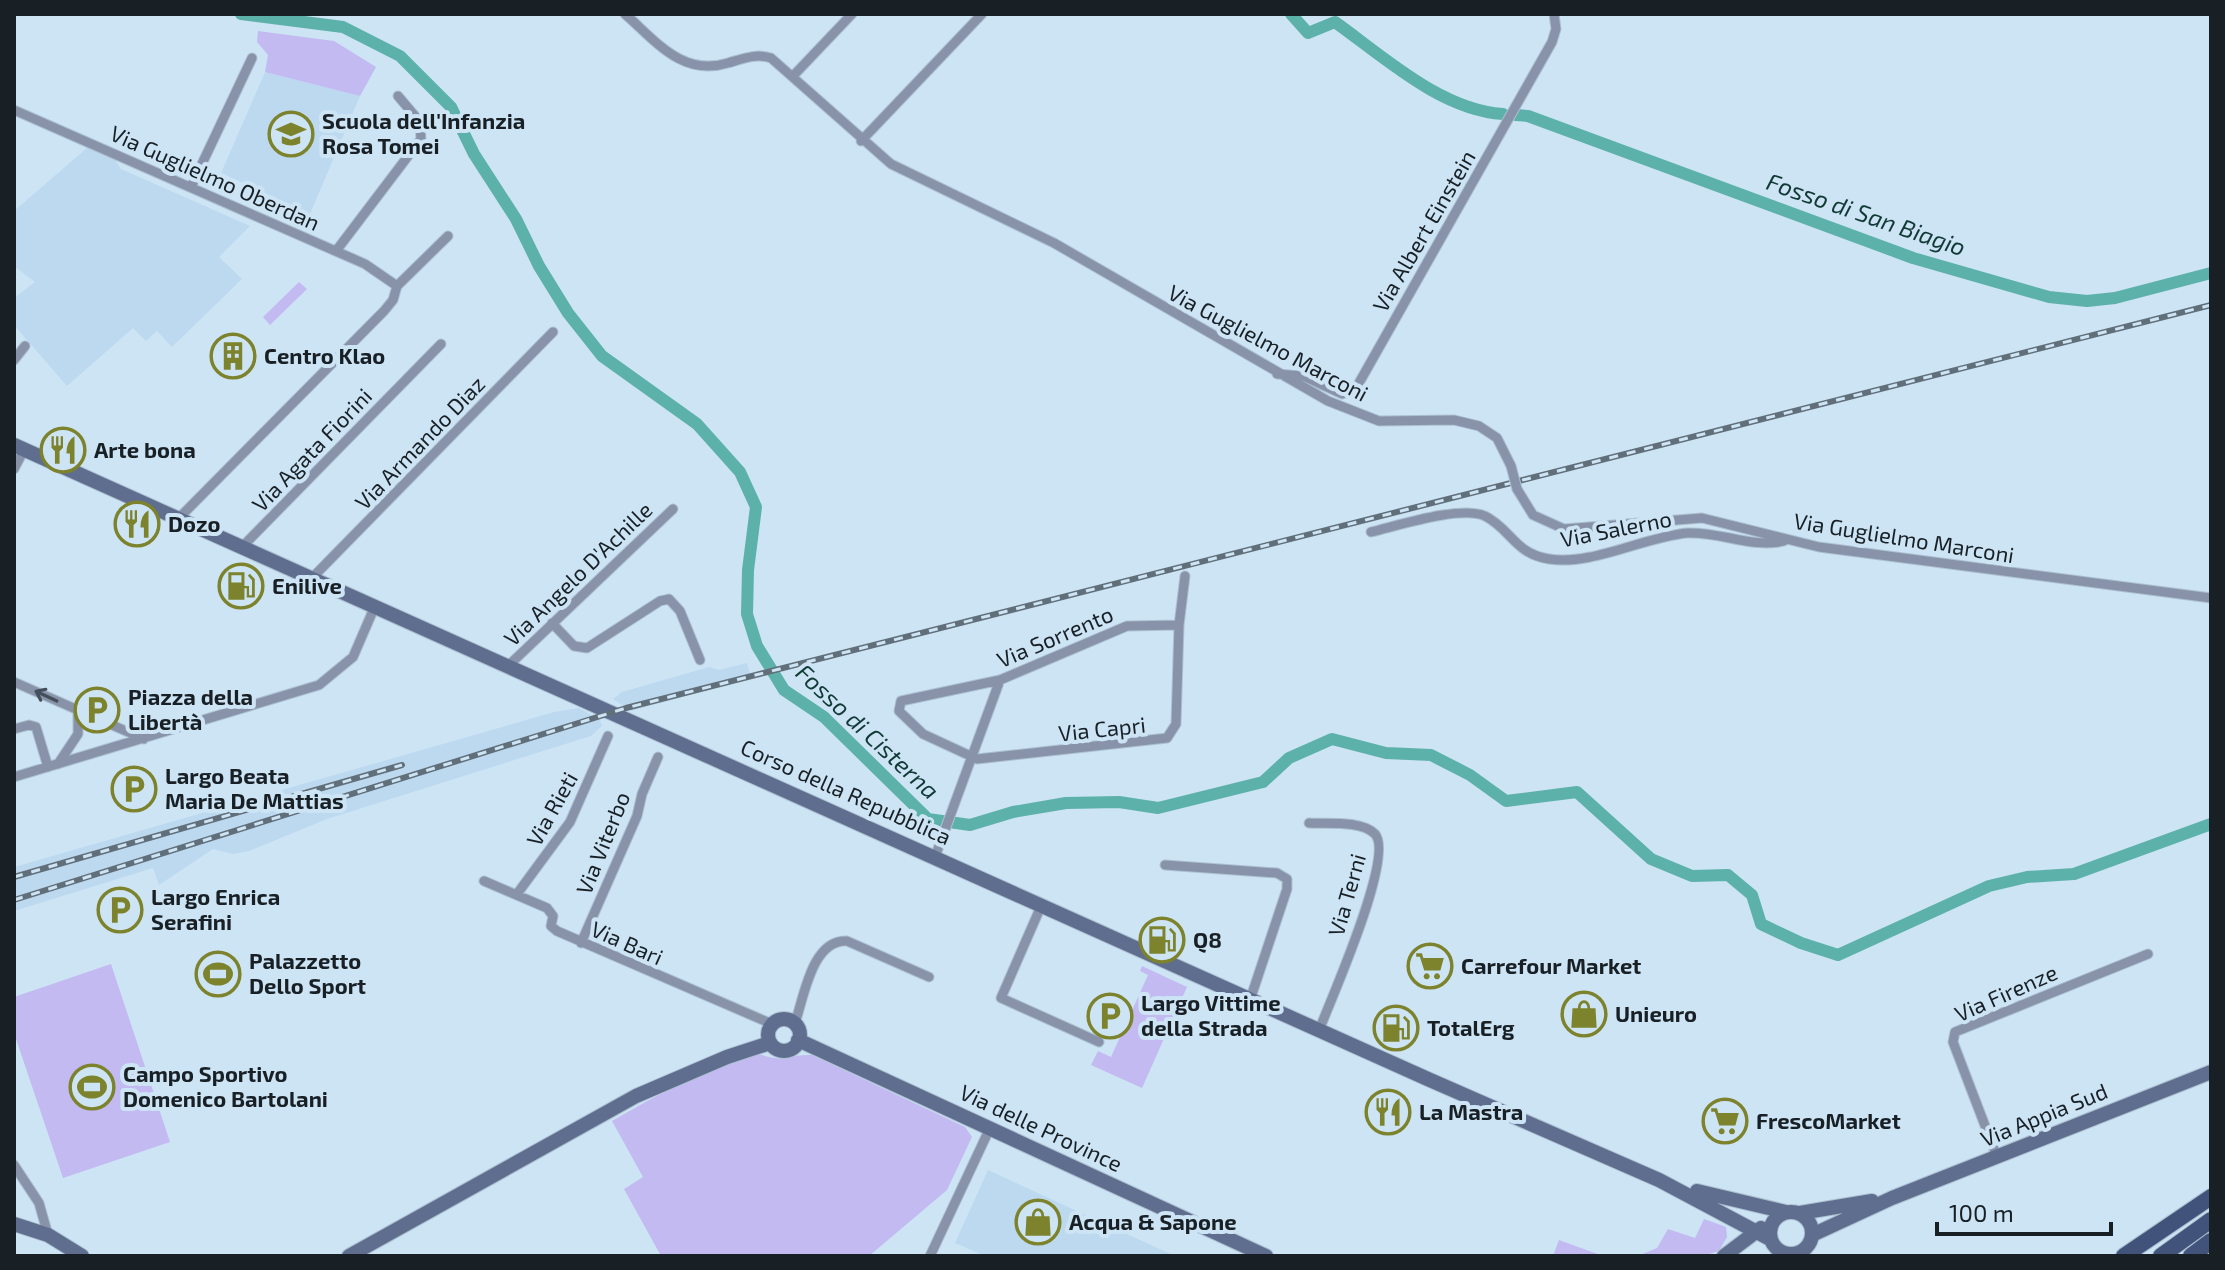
<svg xmlns="http://www.w3.org/2000/svg" width="2225" height="1270" font-family="'Exo 2',sans-serif">
	<rect width="100%" height="100%" fill="#cde4f5"/>
	<!-- built -->
	<path fill="#bdd9ef" d="M265,72l95,24 -50,118 -89,-41z
		M87,148l26,9 8,12 129,57 -31,31 23,22 -70,68 -15,-16 -11,10 -13,-13 -66,58 -53,-61v-27l21,-16 -21,-16v-55z
		M747,663l4,15 -120,33 -18,-12 9,-7 87,-25 10,3z
		M579,708l21,12 2,6 -11,10 -264,83 -78,32 -16,3 -20,-5 -54,36 -6,-17 -139,43v-44l540,-155z
		M988,1170l187,86h-190l-30,-13z"/>
	<!-- green -->
	<path fill="#c2baf0" d="M258,31l76,10 42,26 -16,29 -95,-24 3,-17 -11,-13z
		M299,282l8,7 -37,36 -7,-8z
		M111,964l59,178 -107,36 -49,-145v-36z
		M1142,966l45,21 -45,101 -51,-23 7,-14 13,6 37,-82 -8,-4z
		M759,1054c31,10 27,0 53,1l153,72 7,10 -25,53 -78,66h-208l-37,-67 19,-12 -31,-56c47,-27 94,-53 147,-67z
		M1704,1219l22,8 1,10 -8,14 -16,5h-65l19,-8 11,-19 27,9z
		M1559,1240l44,16h-50z"/>
	<g fill="none" stroke-linecap="round" stroke-linejoin="round">
		<!-- canal -->
		<path stroke="#5db1ab" stroke-width="12" d="M241,14l102,13 57,29 51,51 23,47 42,65 23,47 29,47 34,43 95,68 43,48 16,35 -8,63 -1,44 10,32 27,44 40,27 104,102 42,6 43,-13 53,-9 53,-1 39,6 105,-26 26,-24 43,-19 54,14 45,2 39,20 36,26 71,-9 74,67 41,17 36,-1 24,20 9,29 40,19 37,12 151,-69 38,-9 47,-3 137,-50
			M1291,14l17,19 27,-11c49,35 106,88 168,92
			M1516,115l12,1 385,142 136,39 38,4 28,-3 96,-25"/>
		<!-- street casing -->
		<g stroke="#acc1d0" stroke-width="11">
			<path id="street" d="M625,14c31,27 57,63 103,49 14,-4 28,-10 43,-5l120,106 163,79 274,158 51,20 75,-1 25,6 18,12 14,28
				M793,76l59,-62
				M14,110l351,154 32,22
				M861,141l121,-127
				M192,185l60,-127
				M336,251l85,-112 -1,-17 -22,-26
				M397,286l51,-50
				M14,360l11,-14
				M1277,374l26,2 39,18 13,-4 197,-348 4,-13 -2,-15
				M14,469l10,-19
				M1517,489l16,26 31,14 138,-11 117,29 392,51
				M178,519l206,-208 9,-11 4,-14
				M1371,532c26,-6 90,-27 114,-16 26,13 30,38 64,43 42,7 95,-22 138,-26 33,-2 65,16 97,8
				M242,547l199,-203
				M312,578l241,-246
				M552,623l22,23 13,2 73,-47 9,-2 11,12 20,49
				M1179,625l-52,1 -127,54 -99,21 -2,10 24,23 54,25 190,-21 9,-14 3,-99 6,-49
				M508,666l165,-157
				M14,682l130,57
				M14,729l15,-4 7,2 12,40
				M58,764l20,-30v-23
				M14,777l305,-92 34,-28 22,-51
				M1309,823c17,1 53,-3 66,11 20,22 -44,165 -55,194
				M935,857l65,-177
				M1165,865l112,8 10,6v10l-36,108
				M484,881l63,27 6,8 -2,10 6,5 215,93
				M517,894l53,-72 38,-86
				M1042,904l-41,94 98,44
				M581,943l56,-127 5,-22 16,-37
				M795,1023c9,-26 17,-84 52,-82l82,36
				M1997,1157l-44,-115 2,-10 193,-78
				M14,1165l25,38 9,32
				M930,1256l60,-128"/>
		</g>
		<!-- secondary casing -->
		<g stroke="#acc1d0" stroke-width="16">
			<path id="secondary" d="M14,445l1416,635 229,100 111,59
				M768 1035a16 16 0 1 1 32 0a16 16 0 1 1-32 0Z
				M798,1040l468,216
				M1697,1191l89,21
				M1770 1233a21 21 0 1 1 42 0a21 21 0 1 1-42 0Z
				M1800,1213l72,-12
				M14,1224l34,11 34,21
				M1812,1235l80,-37 319,-126
				M349,1256l287,-160 91,-39 43,-14
				M1724,1256l37,-28"/>
		</g>
		<!-- primary casing -->
		<g stroke="#acc1d0" stroke-width="18">
			<path id="primary" d="M2124,1256l87,-59
				M2161,1256l50,-36
				M2191,1256l20,-15"/>
		</g>
		<!-- street -->
		<use href="#street" stroke="#8893aa" stroke-width="9"/>
		<!-- secondary -->
		<use href="#secondary" stroke="#5f6d8f" stroke-width="14"/>
		<!-- primary -->
		<use href="#primary" stroke="#41537b" stroke-width="16"/>
		<!-- rail casing -->
		<g stroke="#616f7a" stroke-width="6">
			<path id="rail" d="M14,877l388,-112
				M14,900l612,-192 1585,-403"/>
		</g>
		<!-- rail -->
		<use href="#rail" stroke="#cde4f5" stroke-width="3" stroke-dasharray="9" stroke-linecap="butt"/>
		<!-- street-bridge casing -->
		<g stroke="#acc1d0" stroke-width="11" stroke-linecap="butt">
			<path id="street-bridge" d="M1511,466l6,23"/>
		</g>
		<!-- street-bridge -->
		<use href="#street-bridge" stroke="#8893aa" stroke-width="9"/>
	</g>
	<!-- one-way arrows -->
	<defs><path id="oneway-shaft" d="M-6 0H5M1.5-3L5.5 0L1.5 3" fill="none" stroke-width="1.6" stroke-linecap="round" stroke-linejoin="round" transform="scale(2)"/></defs>
	<use stroke="#454e5b" href="#oneway-shaft" transform="translate(46 696) rotate(-155)"/>
	<!-- icons -->
	<defs>
		<g id="school-ring" transform="scale(2.3)"><circle r="9.5" fill="#cde4f5" stroke="#7d822d" stroke-width="1.5"/><path d="M0-5L7-2L0 1L-7-2ZM-4 1L0 2.5L4 1V4Q0 6-4 4Z" fill="#7d822d"/></g>
		<g id="building-ring" transform="scale(2.3)"><circle r="9.5" fill="#cde4f5" stroke="#7d822d" stroke-width="1.5"/><path d="M-4-6H4V6H1V3H-1V6H-4ZM-2.5-4.3h1.7v1.8h-1.7ZM.8-4.3h1.7v1.8H.8ZM-2.5-1h1.7V.8h-1.7ZM.8-1h1.7V.8H.8Z" fill="#7d822d"/></g>
		<g id="restaurant-ring" transform="scale(2.3)"><circle r="9.5" fill="#cde4f5" stroke="#7d822d" stroke-width="1.5"/><path d="M-5-6h1v4h1v-4h1v4h1v-4h1v5L-1.5 .5V6h-2V.5L-5-1ZM5-6V6H3V1.5H1.5Q1.5-4 5-6Z" fill="#7d822d"/></g>
		<g id="fuel-ring" transform="scale(2.3)"><circle r="9.5" fill="#cde4f5" stroke="#7d822d" stroke-width="1.5"/><path d="M-5.5-6h7V0h2V4h1.3V-2.5L3-4.5l.8-.8L6-3V5H2.5V1h-1V6h-7ZM-4.2-4.7v3.2H.2V-4.7Z" fill="#7d822d"/></g>
		<g id="parking-ring" transform="scale(2.3)"><circle r="9.5" fill="#cde4f5" stroke="#7d822d" stroke-width="1.5"/><path d="M-3.5-5.5H1a3.5 3.5 0 0 1 0 7H-1V5.5H-3.5ZM-1-3.4V-.6H.8a1.4 1.4 0 0 0 0-2.8Z" fill="#7d822d"/></g>
		<g id="supermarket-ring" transform="scale(2.3)"><circle r="9.5" fill="#cde4f5" stroke="#7d822d" stroke-width="1.5"/><path d="M-6-5.5h2.5l.6 2H6L4.5 2H-2.5L-4.4-4H-6ZM-1.5 3.2a1.3 1.3 0 1 0 .1 0ZM3 3.2a1.3 1.3 0 1 0 .1 0Z" fill="#7d822d"/></g>
		<g id="stadium-ring" transform="scale(2.3)"><circle r="9.5" fill="#cde4f5" stroke="#7d822d" stroke-width="1.5"/><path d="M0-5a6.5 5 0 1 0 0 10a6.5 5 0 1 0 0-10ZM-3.5-1.8h7v3.6h-7Z" fill="#7d822d"/></g>
		<g id="shop-ring" transform="scale(2.3)"><circle r="9.5" fill="#cde4f5" stroke="#7d822d" stroke-width="1.5"/><path d="M-5-2.5h2.3a2.7 3.5 0 0 1 5.4 0H5L5.5 6h-11ZM-1.5-2.5h3a1.5 2.3 0 0 0-3 0Z" fill="#7d822d"/></g>
	</defs>
	<g fill-rule="evenodd">
		<use href="#school-ring" x="291" y="134"/>
		<use href="#building-ring" x="233" y="356"/>
		<use href="#restaurant-ring" x="63" y="450"/>
		<use href="#restaurant-ring" x="137" y="524"/>
		<use href="#fuel-ring" x="241" y="586"/>
		<use href="#parking-ring" x="97" y="710"/>
		<use href="#parking-ring" x="134" y="789"/>
		<use href="#parking-ring" x="120" y="910"/>
		<use href="#fuel-ring" x="1162" y="940"/>
		<use href="#supermarket-ring" x="1430" y="966"/>
		<use href="#stadium-ring" x="218" y="974"/>
		<use href="#shop-ring" x="1584" y="1014"/>
		<use href="#parking-ring" x="1110" y="1016"/>
		<use href="#fuel-ring" x="1396" y="1028"/>
		<use href="#stadium-ring" x="92" y="1087"/>
		<use href="#restaurant-ring" x="1388" y="1112"/>
		<use href="#supermarket-ring" x="1725" y="1121"/>
		<use href="#shop-ring" x="1038" y="1222"/>
	</g>
	<g text-anchor="middle" stroke-width="8" stroke-linejoin="round" paint-order="stroke">
		<!-- poi labels -->
		<g font-size="22" font-weight="bold" fill="#182026" stroke="#cde4f5" text-anchor="start">
			<text x="322" y="129">Scuola dell'Infanzia<tspan x="322" dy="25">Rosa Tomei</tspan></text>
			<text x="264" y="364">Centro Klao</text>
			<text x="94" y="458">Arte bona</text>
			<text x="168" y="532">Dozo</text>
			<text x="272" y="594">Enilive</text>
			<text x="128" y="705">Piazza della<tspan x="128" dy="25">Libertà</tspan></text>
			<text x="165" y="784">Largo Beata<tspan x="165" dy="25">Maria De Mattias</tspan></text>
			<text x="151" y="905">Largo Enrica<tspan x="151" dy="25">Serafini</tspan></text>
			<text x="1193" y="948">Q8</text>
			<text x="249" y="969">Palazzetto<tspan x="249" dy="25">Dello Sport</tspan></text>
			<text x="1461" y="974">Carrefour Market</text>
			<text x="1141" y="1011">Largo Vittime<tspan x="1141" dy="25">della Strada</tspan></text>
			<text x="1615" y="1022">Unieuro</text>
			<text x="1427" y="1036">TotalErg</text>
			<text x="123" y="1082">Campo Sportivo<tspan x="123" dy="25">Domenico Bartolani</tspan></text>
			<text x="1419" y="1120">La Mastra</text>
			<text x="1756" y="1129">FrescoMarket</text>
			<text x="1069" y="1230">Acqua &amp; Sapone</text>
		</g>
		<!-- street labels -->
		<g font-size="22" fill="#182026" stroke="#cde4f5">
			<text transform="translate(215 178) rotate(24)" y="8">Via Guglielmo Oberdan</text>
			<text transform="translate(1424 231) rotate(-60)" y="8">Via Albert Einstein</text>
			<text transform="translate(1268 343) rotate(28)" y="8">Via Guglielmo Marconi</text>
			<text transform="translate(420 443) rotate(-46)" y="8">Via Armando Diaz</text>
			<text transform="translate(312 450) rotate(-46)" y="8">Via Agata Fiorini</text>
			<text transform="translate(1616 529) rotate(-11)" y="8">Via Salerno</text>
			<text transform="translate(1904 538) rotate(9)" y="8">Via Guglielmo Marconi</text>
			<text transform="translate(578 574) rotate(-44)" y="8">Via Angelo D'Achille</text>
			<text transform="translate(1055 637) rotate(-23)" y="8">Via Sorrento</text>
			<text transform="translate(1102 729) rotate(-6)" y="8">Via Capri</text>
			<text transform="translate(846 792) rotate(24)" y="8">Corso della Repubblica</text>
			<text transform="translate(552 809) rotate(-61)" y="8">Via Rieti</text>
			<text transform="translate(603 843) rotate(-68)" y="8">Via Viterbo</text>
			<text transform="translate(1347 895) rotate(-74)" y="8">Via Terni</text>
			<text transform="translate(627 943) rotate(24)" y="8">Via Bari</text>
			<text transform="translate(2006 993) rotate(-24)" y="8">Via Firenze</text>
			<text transform="translate(2044 1115) rotate(-22)" y="8">Via Appia Sud</text>
			<text transform="translate(1041 1128) rotate(25)" y="8">Via delle Province</text>
		</g>
		<!-- water labels -->
		<g font-size="24" font-style="italic" fill="#113a37" stroke="#cde4f5">
			<text transform="translate(1866 215) rotate(19)" y="8">Fosso di San Biagio</text>
			<text transform="translate(867 732) rotate(43)" y="8">Fosso di Cisterna</text>
		</g>
	</g>
	<!-- border -->
	<rect width="2225" height="1270" fill="none" stroke="#182026" stroke-width="32"/>
	<!-- scale -->
	<path d="M1937 1222v12h174v-12" fill="none" stroke="#182026" stroke-width="4"/>
	<text x="1949" y="1222" font-size="24" fill="#182026" stroke="#cde4f5" stroke-width="6" paint-order="stroke">100 m</text>
</svg>
